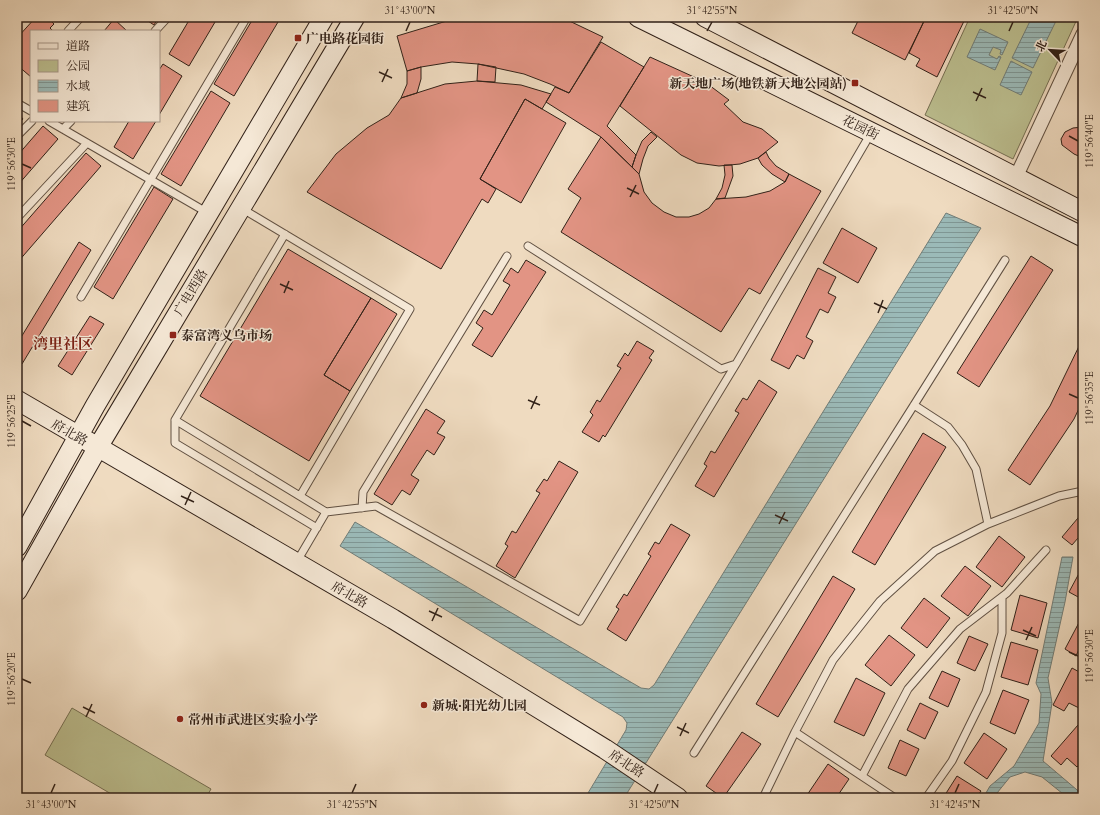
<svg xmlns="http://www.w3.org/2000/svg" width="1100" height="815" font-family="Cardo,'Noto Serif SC',serif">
	<defs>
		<pattern id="water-rules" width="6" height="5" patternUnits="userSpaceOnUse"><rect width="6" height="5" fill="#9bbab8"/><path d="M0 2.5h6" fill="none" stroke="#7f9795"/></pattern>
	</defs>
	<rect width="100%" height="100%" fill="#efdbc0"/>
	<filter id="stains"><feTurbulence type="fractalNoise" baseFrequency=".005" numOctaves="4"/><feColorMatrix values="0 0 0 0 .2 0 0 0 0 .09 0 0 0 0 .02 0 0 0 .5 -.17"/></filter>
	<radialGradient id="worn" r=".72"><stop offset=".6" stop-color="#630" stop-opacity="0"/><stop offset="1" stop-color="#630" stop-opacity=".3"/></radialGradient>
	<!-- green -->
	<path fill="#bcbf90" stroke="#767054" d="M970,17h108l-65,142 -88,-44z
		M72,708l139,81 -5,9h-88l-73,-43z"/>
	<!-- water -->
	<path fill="url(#water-rules)" stroke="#717d78" d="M1032,17h17l7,4 -23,47 -21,-10z
		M980,29l28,13 -6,13 -2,-1 1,-4 -8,-3 -4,8 8,4 2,-3 2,1 -6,13 -28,-13z
		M1011,61l21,11 -11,23 -21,-10z
		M946,213l35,15 -357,570h-39l41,-68 1,-7 -4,-6 -283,-171 15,-24 286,166 8,1 5,-4z
		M1062,557h11l-8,45 -17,76 4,25 -9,58 40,34v3h-15l-26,-21 -17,-5 -15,5 -17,21h-10l7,-12 24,-20 25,-43 2,-29 -5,-11z"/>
	<!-- building -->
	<path fill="#e29484" stroke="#312118" d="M36,17h11l7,7 -4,4 3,3h-22v46l-14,-12v-27z
		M142,17h17l-5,8z
		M191,17h27l-29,49 -20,-12z
		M254,17h27l-47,79 -20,-12z
		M460,17h101l42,20 -34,56 -19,-9 -26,-10 -46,-10 -26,-2 -31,5 -14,4 -10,-35z
		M860,17h66l-21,43 -53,-27z
		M926,17h40l-29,60 -21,-11 4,-7 -11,-6z
		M114,19l13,12h-23z
		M601,42l43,25 -37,59 29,29 -4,12 -31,-30 -55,-35 9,-15 14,6z
		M650,57l55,25 24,18 -5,4 19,18 19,7 16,13 -20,16 -18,6 -21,2 -22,-3 -16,-8 -61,-49z
		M163,64l19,12 -23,39v-45z
		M478,64l18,3 -1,15 -18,-1z
		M421,67v12l-4,14 -16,5 6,-14v-13z
		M477,81l44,4 30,9 -9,15 -17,-10 -45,80 16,10 -8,14 -6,-4 -41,70 -134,-77 29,-38 31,-26 22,-13 12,-17 44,-14z
		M211,91l19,12 -49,83 -20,-12z
		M525,99l41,24 -45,80 -41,-24z
		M17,112l6,7 -6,5z
		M129,121h27l-23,38 -19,-12z
		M43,126l15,13 -41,47v-30z
		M1083,127v31l-9,-4 -12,-9 -1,-6 4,-7 8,-4z
		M651,132l6,5 -9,9 -5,13 -4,15 -7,-7 4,-12 6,-14z
		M601,137l38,37 5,18 8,11 12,9 12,5h13l10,-3 10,-6 7,-9 30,-2 24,-6 15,-9 4,-8 32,17 -61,103 -11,-6 -28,44 -160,-100 20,-34 -13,-9z
		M766,152l3,6 7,8 13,8 -4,8 -13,-8 -10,-9 -4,-7z
		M86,153l15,13 -84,97v-31z
		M724,165h8l1,11 -8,22 -9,1 6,-11 3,-13z
		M154,187l19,12 -60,100 -19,-12z
		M842,228l35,20 -19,35 -35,-20z
		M79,242l12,8 -69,114 -5,-3v-24l3,2z
		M288,249l83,49 -47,77 26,16 -41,70 -109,-65z
		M1031,256l22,14 -74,117 -22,-14z
		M526,260l20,12 -54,85 -20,-12 11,-17 -7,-5 8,-13 8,5 18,-30 -7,-4 8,-13 7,5z
		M818,268l18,9 -8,16 8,4 -8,16 -8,-4 -14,28 7,4 -9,18 -7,-4 -8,14 -18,-9z
		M371,298l26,16 -47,77 -26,-16z
		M90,316l14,8 -32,51 -14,-9z
		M1083,338v62l-9,19 -44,66 -22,-15 42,-64z
		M637,341l17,10 -5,7 3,2 -47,77 -2,-2 -4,7 -17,-10 11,-17 -3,-3 7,-12 3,2 21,-34 -4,-2 8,-13 3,3z
		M759,380l18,12 -63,105 -19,-11 12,-20 -3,-2 7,-13 4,2 24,-40 -4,-2 8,-13 4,2z
		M426,409l19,12 -8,12 8,4 -11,18 -7,-5 -16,25 8,5 -9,15 -8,-5 -10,15 -18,-11z
		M923,433l23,14 -71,118 -23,-13z
		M559,461l19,11 -63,106 -19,-12 12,-20 -3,-2 7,-13 4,2 24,-40 -4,-2 8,-12 3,2z
		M1083,512v31l-5,-5 -6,7 -10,-8z
		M671,524l19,11 -64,106 -19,-12 12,-20 -3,-2 8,-13 3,2 24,-40 -3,-2 7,-12 4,2z
		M999,536l26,21 -23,30 -26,-20z
		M965,566l26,20 -23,30 -27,-20z
		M1083,566v27l-3,5 -11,-6z
		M833,576l22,13 -77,128 -22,-13z
		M1020,595l27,8 -9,35 -27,-8z
		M924,598l26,20 -23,30 -26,-20z
		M1083,615v34l-3,-2 -4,9 -11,-7z
		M889,635l26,20 -24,31 -26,-21z
		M969,636l19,8 -13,27 -18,-8z
		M1011,642l27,8 -10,35 -27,-8z
		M1072,668l11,6v31l-2,4 -12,-6 -5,8 -11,-6z
		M942,671l18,8 -12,28 -19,-9z
		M856,678l29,15 -21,43 -30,-14z
		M1003,690l26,10 -14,34 -25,-11z
		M920,703l18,9 -13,27 -18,-9z
		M1078,725l5,5v30l-6,7 -10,-9 -6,7 -10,-9z
		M742,732l19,12 -38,54 -17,-12z
		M984,733l23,16 -20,30 -23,-16z
		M900,740l19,9 -13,27 -18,-8z
		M828,764l21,15 -13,19h-31z
		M957,776l24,15 -5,7h-33z"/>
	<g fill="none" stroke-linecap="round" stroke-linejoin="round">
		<!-- lane casing -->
		<g stroke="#605042" stroke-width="9">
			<path id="lane" d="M68,31l13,-14
				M155,31l13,-14
				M17,103l14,8
				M49,121l159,92
				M63,129l8,-8
				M17,136l15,-15
				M241,208l169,101 -110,187
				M17,218l70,-75
				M285,234l-110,186v23l142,85
				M528,246l193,123 15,-5 135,-231
				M81,297l166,-280
				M914,405l34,22 14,18 14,24 12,55
				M175,420l151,92 -30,51
				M362,508l1,-16 144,-236
				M326,512l50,-6 204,115 156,-257
				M795,732l100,66
				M694,753l220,-348 91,-145
				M862,776l46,-87 52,-60 47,-36 39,-43
				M763,798l32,-66 38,-72 47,-59 55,-50 53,-27 71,-28 24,-5
				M926,798l26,-37 34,-69 16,-59v-35"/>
		</g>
		<!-- street casing -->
		<g stroke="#605042" stroke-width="15">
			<path id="street" d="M1016,177l67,-143"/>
		</g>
		<!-- secondary casing -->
		<g stroke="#312118" stroke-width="21">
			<path id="secondary" d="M638,17l445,220
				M705,17l378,195
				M17,400l376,219 212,130 73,49
				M17,547l78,-141 229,-389
				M17,591l81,-144 257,-430"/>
		</g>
		<!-- lane -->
		<use href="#lane" stroke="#f5e8d6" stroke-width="7"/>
		<!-- street -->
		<use href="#street" stroke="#f5e8d6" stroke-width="13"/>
		<!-- secondary -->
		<use href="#secondary" stroke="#f5e8d6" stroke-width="19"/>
	</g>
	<!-- ticks -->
	<path fill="none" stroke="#312118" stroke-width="1.5" d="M406,31l4,-9M707,31l5,-9M1009,31l4,-9M379,72l13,6M382,82l6,-13M973,92l13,6M976,101l6,-13M1069,136l9,5M22,164l9,4M627,188l12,6M630,197l6,-12M280,284l13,6M284,293l5,-12M874,303l13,6M878,313l5,-13M1069,394l9,4M528,400l12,5M531,409l6,-13M22,421l9,5M181,496l13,6M185,505l6,-13M775,515l13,6M779,524l6,-12M429,611l13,6M432,621l6,-13M1023,630l13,6M1026,640l6,-13M1069,652l9,4M22,679l9,4M83,707l12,6M86,717l6,-13M677,727l12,6M680,736l6,-13M51,793l4,-9M352,793l4,-9M654,793l4,-9M955,793l4,-9"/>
	<!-- markers -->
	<g fill="#8f2418" stroke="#f5e8d6" stroke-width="1.5">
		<rect x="294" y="34" width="8" height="8" rx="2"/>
		<rect x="851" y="79" width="8" height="8" rx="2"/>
		<rect x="169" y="331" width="8" height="8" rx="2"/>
		<circle cx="424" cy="705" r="4"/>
		<circle cx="180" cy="719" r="4"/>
	</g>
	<g text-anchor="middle" stroke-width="3" stroke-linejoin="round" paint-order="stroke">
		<!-- poi labels -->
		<g font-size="13" font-weight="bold" fill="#312118" stroke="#f5e8d6" text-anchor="start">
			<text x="306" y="43">广电路花园街</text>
			<text x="847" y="88" text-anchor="end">新天地广场(地铁新天地公园站)</text>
			<text x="181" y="340">泰富湾义乌市场</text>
			<text x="432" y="710">新城·阳光幼儿园</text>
			<text x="188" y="724">常州市武进区实验小学</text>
		</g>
		<!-- street labels -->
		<g font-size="13" fill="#312118" stroke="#f5e8d6">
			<text transform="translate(861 127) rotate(26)" y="5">花园街</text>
			<text transform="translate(190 292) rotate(-59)" y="5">广电西路</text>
			<text transform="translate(70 432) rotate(30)" y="5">府北路</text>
			<text transform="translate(350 594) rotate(30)" y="5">府北路</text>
			<text transform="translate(627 763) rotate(33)" y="5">府北路</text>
		</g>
		<!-- quarter labels -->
		<g font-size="15" font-weight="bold" fill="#7a1f14" stroke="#f5e8d6">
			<text x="63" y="349">湾里社区</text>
		</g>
	</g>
	<!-- margin -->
	<rect width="1100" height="815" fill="none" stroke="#efdbc0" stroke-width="44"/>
	<!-- legend -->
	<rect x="30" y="30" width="130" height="92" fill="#f5e8d6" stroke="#a7988a"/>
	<rect x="38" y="43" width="20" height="6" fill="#f5e8d6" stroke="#a7988a"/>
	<text x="66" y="50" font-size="12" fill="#312118">道路</text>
	<rect x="38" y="60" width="20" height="12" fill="#bcbf90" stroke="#a7988a"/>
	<text x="66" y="70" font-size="12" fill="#312118">公园</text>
	<rect x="38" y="80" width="20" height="12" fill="url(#water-rules)" stroke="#a7988a"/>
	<text x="66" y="90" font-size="12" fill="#312118">水域</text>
	<rect x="38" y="100" width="20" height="12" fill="#e29484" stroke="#a7988a"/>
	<text x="66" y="110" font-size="12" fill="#312118">建筑</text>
	<!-- north arrow -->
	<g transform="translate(1050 50) rotate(295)" stroke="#f5e8d6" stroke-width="3" paint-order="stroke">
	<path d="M0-3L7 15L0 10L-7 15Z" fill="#312118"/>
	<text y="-6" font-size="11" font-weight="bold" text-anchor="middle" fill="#312118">北</text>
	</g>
	<rect x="22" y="22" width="1056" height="771" fill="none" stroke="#312118" stroke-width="1.5"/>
	<g font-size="10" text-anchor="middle" fill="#312118">
		<text x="410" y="14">31°43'00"N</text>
		<text x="712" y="14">31°42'55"N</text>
		<text x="1013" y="14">31°42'50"N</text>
		<text transform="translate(1089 141) rotate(-90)" y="4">119°56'40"E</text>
		<text transform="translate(11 164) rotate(-90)" y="4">119°56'30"E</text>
		<text transform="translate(1089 398) rotate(-90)" y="4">119°56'35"E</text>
		<text transform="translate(11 421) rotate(-90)" y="4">119°56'25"E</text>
		<text transform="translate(1089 656) rotate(-90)" y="4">119°56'30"E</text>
		<text transform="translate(11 679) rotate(-90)" y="4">119°56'20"E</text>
		<text x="51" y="808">31°43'00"N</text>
		<text x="352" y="808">31°42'55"N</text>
		<text x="654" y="808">31°42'50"N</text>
		<text x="955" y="808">31°42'45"N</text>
	</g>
	<rect width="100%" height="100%" filter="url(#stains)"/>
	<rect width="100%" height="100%" fill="url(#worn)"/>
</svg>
